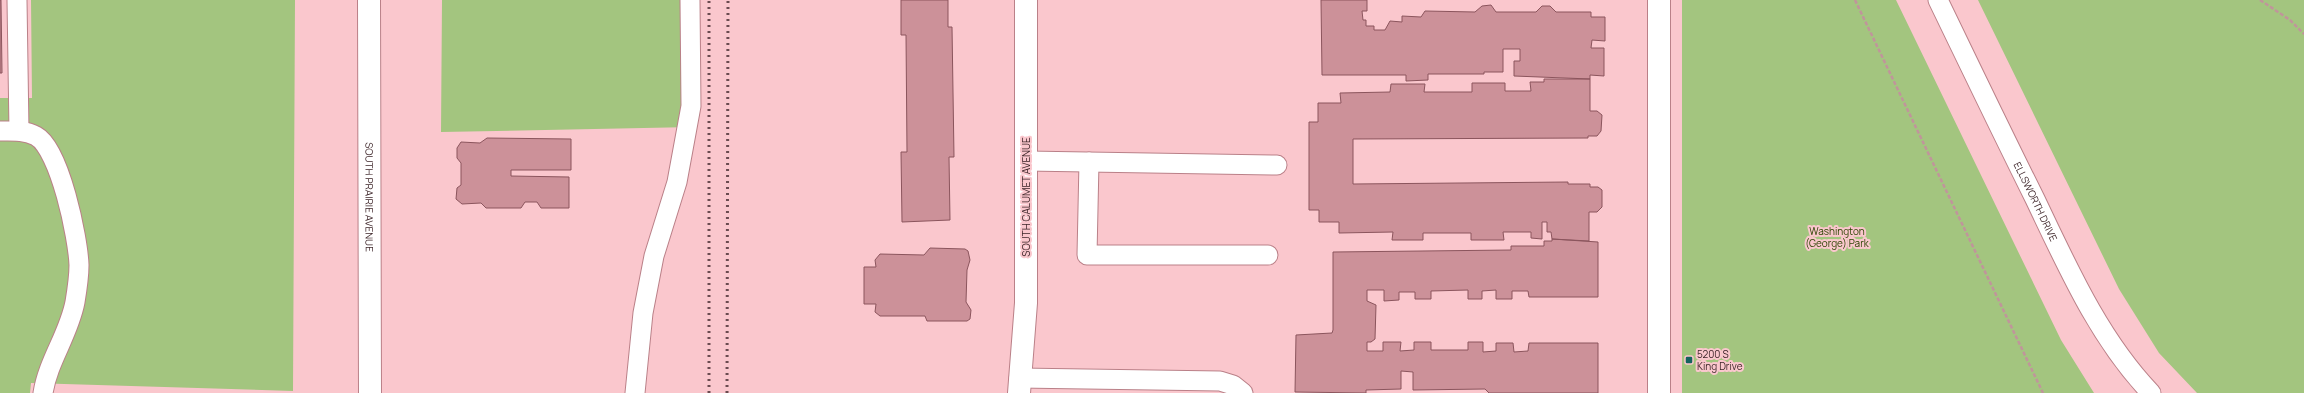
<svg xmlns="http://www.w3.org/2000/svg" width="2304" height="393" font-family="Manrope,sans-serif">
	<rect width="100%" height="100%" fill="#fac7cd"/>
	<!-- green -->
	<path fill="#a3c57f" d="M31,0h264l-2,391 -262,-8 -1,10h-30v-295h32z
		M442,0h248l3,127 -252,5z
		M1682,0h214l165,340 33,53h-412z
		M1978,0h326v393h-107l-38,-40 -40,-64z"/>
	<!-- building -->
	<path fill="#cc9199" stroke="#8b555d" d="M0,0h1l1,73h-2z
		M901,0h47v27h4l2,130h-5l1,63 -48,2 -1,-70h6l-1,-117h-5z
		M1321,0h46v11h-5l1,9h3v6h8v4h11l5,-9 12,1v-6l19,1 4,-6 50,1 7,-6 9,-1 5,7h40l6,-6h8l6,6h35v5h14v24l-13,-1 -1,8h13v28l-14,-1v4l-76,-3v-15h6v-12h-17v23h-19v2h-56v6l-22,1v-6h-84z
		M1544,79h46v32h7l5,4 -1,16 -4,5h-9v2l-235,1v45l215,-2v2h22v3h8l4,3v17l-5,5h-8v29l-37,-2 -1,-7h-4v-10h-5v17l-11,-1v-6h-28l1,8h-33v-7h-48v7h-31l1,-8 -54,1v-11h-20v-12h-10v-88h9v-19h23l-1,-10 50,-1 1,-8h34l-1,8h48v-9h33v8h26l-1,-9h14z
		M487,138l84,1v31h-60v6l58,1v31h-28l-4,-6h-12l-4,6h-35l-5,-5 -19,1 -6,-5 1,-11 4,-3v-22l-4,-5v-10l4,-6 19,1z
		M1552,239l46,3v55h-69l-1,-6h-16v8h-16v-9l-14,1v8h-14v-9l-37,1v8h-16v-7h-16v8l-15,1v-11h-17v11l9,4 -1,34 -4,3h-4v9h16v-9h18l-1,9 14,-1v-8h17v8h37v-8h15v10l13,-1v-8h17l1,9 14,-1 1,-8h69v50h-109l-4,-4 -72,1v-18l-12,-1v18l-35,1v3l-71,-1 1,-57 36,-2 1,-3v-78l178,-2v-4h33v-5h8z
		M930,248l35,1 3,2 2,9 -3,10 -1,32 5,8 -1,9 -3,2h-40l-2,-5h-45l-5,-4 1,-8h-12v-37h12l-1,-7 5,-6 44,1z"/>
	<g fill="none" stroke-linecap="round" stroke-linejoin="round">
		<!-- lane casing -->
		<g stroke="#ba8088" stroke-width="21">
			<g id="lane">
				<path d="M17,0l2,131"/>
				<path id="s1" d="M1938,0c32,66 64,133 97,199 32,67 64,140 116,194"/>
				<path d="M0,131c12,0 25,-1 36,5 24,13 42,102 43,129 0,12 -2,25 -4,37 -6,32 -27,59 -32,91"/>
				<path d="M1026,161l251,4"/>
				<path d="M1089,162l-2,93h181"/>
				<path d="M1019,378l201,3 13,4 10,8"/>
				<path d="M635,393l8,-80 11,-57 23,-74 14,-76 -1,-106"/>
			</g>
		</g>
		<!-- street casing -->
		<g stroke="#ba8088" stroke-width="24">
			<g id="street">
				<path id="s2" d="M369,0l1,393"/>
				<path d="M1019,393l7,-90v-303"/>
			</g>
		</g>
		<!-- secondary casing -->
		<g stroke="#ba8088" stroke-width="24">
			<path id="secondary" d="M1659,393v-393"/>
		</g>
		<!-- path -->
		<path stroke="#c0959b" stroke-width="2.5" stroke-dasharray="4 2" stroke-linecap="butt" d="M1855,0l188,393
			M2260,0l30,20 14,14"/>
		<!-- lane -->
		<use href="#lane" stroke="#fff" stroke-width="19"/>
		<!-- street -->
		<use href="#street" stroke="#fff" stroke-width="22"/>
		<!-- secondary -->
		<use href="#secondary" stroke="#fff" stroke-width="22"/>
		<!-- rail -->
		<path stroke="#6a4b50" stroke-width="3" stroke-dasharray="2 4" stroke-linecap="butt" d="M709,393v-393
			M727,393l1,-393"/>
	</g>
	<!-- markers -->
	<rect fill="#14635f" stroke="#fac7cd" stroke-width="1.5" x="1685" y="356" width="8" height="8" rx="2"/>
	<g text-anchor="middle" stroke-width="4" stroke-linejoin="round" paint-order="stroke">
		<!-- street labels -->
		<g font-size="10" fill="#3e262a" stroke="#fac7cd">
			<text dy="4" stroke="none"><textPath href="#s2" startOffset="197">SOUTH PRAIRIE AVENUE</textPath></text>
			<text transform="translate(1026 197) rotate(-90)" y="4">SOUTH CALUMET AVENUE</text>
			<text dy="4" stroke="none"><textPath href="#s1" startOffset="224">ELLSWORTH DRIVE</textPath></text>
		</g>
		<!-- park labels -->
		<g font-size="10" fill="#2a4401" stroke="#fac7cd">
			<text x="1837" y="235">Washington<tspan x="1837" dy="12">(George) Park</tspan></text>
		</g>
		<!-- poi labels -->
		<g font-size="10" fill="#3e262a" stroke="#fac7cd" text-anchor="start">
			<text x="1697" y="358">5200 S<tspan x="1697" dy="12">King Drive</tspan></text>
		</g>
	</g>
</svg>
